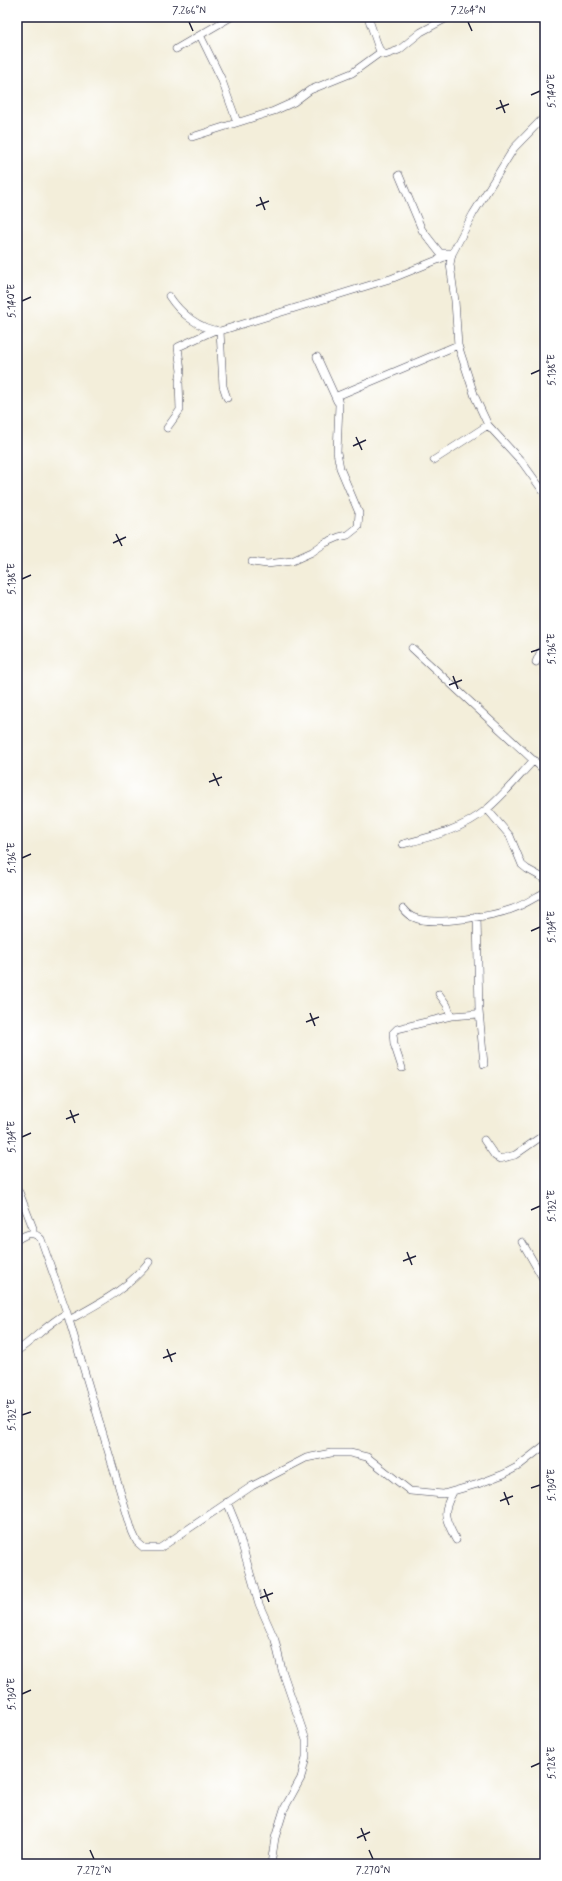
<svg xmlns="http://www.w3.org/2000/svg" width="562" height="1881" font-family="Mynerve,sans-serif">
	<rect width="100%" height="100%" fill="#fff"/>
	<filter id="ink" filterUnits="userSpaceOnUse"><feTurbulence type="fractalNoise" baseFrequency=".025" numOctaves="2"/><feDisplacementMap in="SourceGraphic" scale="8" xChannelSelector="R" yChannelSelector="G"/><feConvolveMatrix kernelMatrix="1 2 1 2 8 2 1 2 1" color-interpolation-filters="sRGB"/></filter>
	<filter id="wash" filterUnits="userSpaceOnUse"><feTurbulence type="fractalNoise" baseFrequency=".012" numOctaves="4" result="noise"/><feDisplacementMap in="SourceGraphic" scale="16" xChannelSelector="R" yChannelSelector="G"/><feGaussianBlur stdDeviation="0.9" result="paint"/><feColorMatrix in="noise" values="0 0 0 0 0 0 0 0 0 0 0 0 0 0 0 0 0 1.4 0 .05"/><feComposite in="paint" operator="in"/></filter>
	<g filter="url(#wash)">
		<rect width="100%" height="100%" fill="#f3eeda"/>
	</g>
	<g filter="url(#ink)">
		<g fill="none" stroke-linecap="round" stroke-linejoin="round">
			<!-- street casing -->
			<g stroke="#414153" stroke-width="8">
				<path id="street" d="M368,17l11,32 6,6 14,-5 22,-18 28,-15
					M200,35l21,43 16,44
					M176,49l55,-32
					M545,116l-31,32 -41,66 -21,40 -2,10 5,37 3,44 17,52 13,28 34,37 23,32
					M192,137l82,-26 20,-9 16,-12 42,-17 29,-21
					M399,175l23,55 18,23h9
					M169,296c11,17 30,33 51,35l173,-53 59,-24
					M220,331l3,55 4,12
					M317,357l20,44
					M167,428l13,-18 -1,-28 2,-11 -3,-24 37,-17
					M434,460l54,-35
					M252,562l15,2 25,-3 20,-9 13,-9 14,-6 9,-2 10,-8 1,-14 -19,-45 -3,-16 2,-47 -2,-9 121,-51
					M412,648l133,123
					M536,662l5,-11 4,-3
					M487,809l23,27 12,29 5,4 18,10
					M403,844c28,-7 61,-15 84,-35 17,-14 31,-32 47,-49
					M403,909c3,4 6,7 12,9 19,8 78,-2 97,-9 12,-4 22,-11 33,-17
					M477,916l2,95 5,53
					M439,994l8,11 4,11
					M402,1068l-8,-24 -1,-11 4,-4 54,-13 28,-2
					M484,1140l11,16 5,3 15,-4 30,-21
					M17,1191l2,1 14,36v5
					M17,1240c9,-6 16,-10 24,-1l26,74 65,218 5,11 7,6h16l92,-62 54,-28 25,-5h19l17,4 43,34 33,3 35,-10 26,-10 13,-7 28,-22
					M522,1242l23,40
					M69,1320c29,-16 59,-31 80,-58
					M17,1351c18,-12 31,-28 50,-38
					M453,1492c-12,22 -8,26 3,48
					M227,1502l9,22 23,80 16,36 7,30 24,70v17l-5,21 -17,31 -9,29 -4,26"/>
			</g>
			<!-- street -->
			<use href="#street" stroke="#fff" stroke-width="7"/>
		</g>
	</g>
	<!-- ticks -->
	<path fill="none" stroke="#22223b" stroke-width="1.5" d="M189,22l4,9M468,22l4,9M531,95l9,-4M500,100l5,13M496,109l13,-5M260,197l5,13M256,206l13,-5M22,301l9,-4M531,374l9,-4M356,437l6,13M353,446l13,-6M116,534l6,12M113,543l13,-6M22,579l9,-4M531,652l9,-3M453,676l5,13M449,685l13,-5M213,773l6,13M209,782l13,-5M22,858l9,-4M531,931l9,-4M310,1013l5,13M306,1022l13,-5M70,1110l5,13M66,1119l13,-5M22,1137l9,-4M531,1210l9,-4M407,1252l5,13M403,1261l13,-5M167,1349l5,13M163,1358l13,-5M22,1415l9,-3M531,1488l9,-3M504,1492l5,13M500,1501l13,-5M264,1589l5,13M260,1598l13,-5M22,1694l9,-4M531,1767l9,-4M361,1828l5,13M357,1838l13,-6M90,1850l4,9M369,1850l4,9"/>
	<!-- margin -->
	<rect width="562" height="1881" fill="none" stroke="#fff" stroke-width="44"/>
	<rect x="22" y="22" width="518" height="1837" fill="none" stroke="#22223b" stroke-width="1.5"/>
	<g font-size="10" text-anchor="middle" fill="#22223b">
		<text x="189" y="14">7.266°N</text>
		<text x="468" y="14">7.264°N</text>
		<text transform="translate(551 91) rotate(-90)" y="4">5.140°E</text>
		<text transform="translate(11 301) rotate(-90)" y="4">5.140°E</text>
		<text transform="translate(551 370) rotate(-90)" y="4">5.138°E</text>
		<text transform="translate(11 579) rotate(-90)" y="4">5.138°E</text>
		<text transform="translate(551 649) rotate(-90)" y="4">5.136°E</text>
		<text transform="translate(11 858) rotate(-90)" y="4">5.136°E</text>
		<text transform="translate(551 927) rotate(-90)" y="4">5.134°E</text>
		<text transform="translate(11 1137) rotate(-90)" y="4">5.134°E</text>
		<text transform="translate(551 1206) rotate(-90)" y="4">5.132°E</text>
		<text transform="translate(11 1415) rotate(-90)" y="4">5.132°E</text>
		<text transform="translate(551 1485) rotate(-90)" y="4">5.130°E</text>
		<text transform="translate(11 1694) rotate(-90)" y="4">5.130°E</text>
		<text transform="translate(551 1763) rotate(-90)" y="4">5.128°E</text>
		<text x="94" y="1874">7.272°N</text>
		<text x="373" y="1874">7.270°N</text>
	</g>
</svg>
